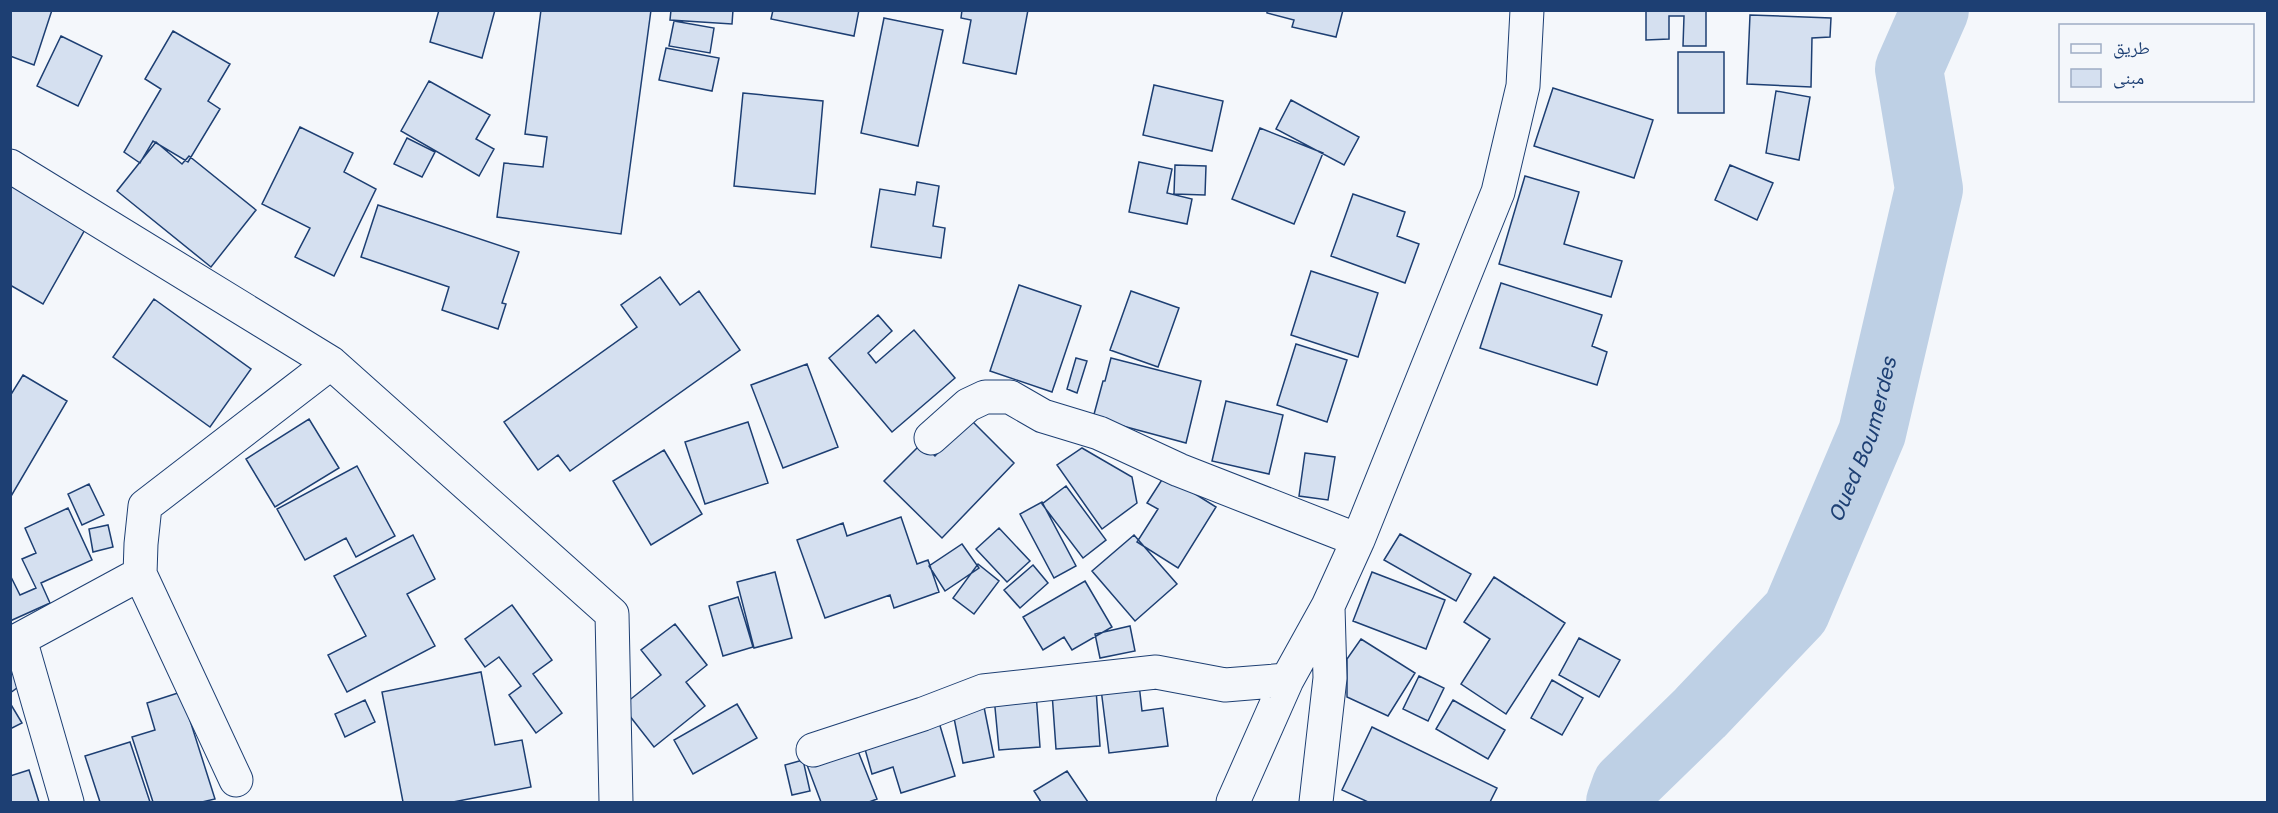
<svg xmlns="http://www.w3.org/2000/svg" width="2278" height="813" font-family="'Golos Text','Noto Naskh Arabic',sans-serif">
	<rect width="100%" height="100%" fill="#f4f7fb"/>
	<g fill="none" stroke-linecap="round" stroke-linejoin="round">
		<!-- river -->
		<path stroke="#bed0e5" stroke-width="68" id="s1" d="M1620,802l6,-17 74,-72 96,-101 76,-179 57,-244 -20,-120 26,-59"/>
	</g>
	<!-- building -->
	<path fill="#d5e0f0" stroke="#1d3f73" stroke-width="1.5" d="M10,10h42l-18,55 -24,-9z
		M439,10h56l-13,48 -52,-16z
		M541,10h110l-30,224 -124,-17 7,-54 39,4 4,-30 -22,-3z
		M671,10h62l-1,14 -62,-4z
		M773,10h86l-5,26 -83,-17z
		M962,10h66l-12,64 -53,-11 8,-43 -10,-2z
		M1267,10h76l-7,27 -44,-10 2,-7 -27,-7z
		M1646,10h60v36h-23l1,-30h-15v23l-23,1z
		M1750,15l81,3 -1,19 -18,1 -1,49 -64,-3z
		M884,18l59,12 -25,116 -57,-13z
		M674,21l40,7 -4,25 -41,-7z
		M173,31l57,33 -22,37 12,8 -32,53 -35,-21 -13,22 -16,-11 37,-63 -16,-10z
		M61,36l41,20 -24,50 -41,-20z
		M666,48l53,10 -7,33 -53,-11z
		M1678,52h46v61h-46z
		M429,81l61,34 -14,24 18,10 -15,27 -78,-45z
		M1154,85l69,16 -11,50 -69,-16z
		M1553,88l100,32 -19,58 -100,-32z
		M1776,91l34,6 -11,63 -33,-7z
		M743,93l80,8 -8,93 -81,-8z
		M1291,100l68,37 -15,28 -68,-36z
		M300,127l53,26 -9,19 32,17 -42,87 -39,-19 15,-29 -48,-24z
		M1260,128l63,25 -29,71 -62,-25z
		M407,138l28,14 -13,25 -28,-13z
		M156,142l26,22 7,-8 67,54 -45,57 -94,-76z
		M1139,162l33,7 -5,24 25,6 -5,25 -58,-12z
		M1175,165l31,1 -1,29 -31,-1z
		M1730,165l43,18 -16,37 -42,-20z
		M1525,176l54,16 -15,52 58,17 -11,36 -112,-33z
		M10,182l77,44 -44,78 -33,-19z
		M917,182l22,4 -6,40 12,2 -4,30 -70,-11 9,-58 35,6z
		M1353,194l52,18 -8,24 22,8 -14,39 -74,-27z
		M378,205l141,47 -17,51 4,1 -8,25 -56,-19 7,-23 -88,-30z
		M1311,271l67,22 -20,64 -67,-22z
		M660,277l20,28 19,-14 41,59 -170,121 -12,-16 -20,15 -34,-48 133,-95 -16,-22z
		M1501,283l101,32 -10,31 15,6 -10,33 -117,-37z
		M1019,285l62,21 -29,86 -62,-21z
		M1131,291l48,17 -21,59 -48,-17z
		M154,299l97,70 -41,58 -97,-70z
		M878,315l14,16 -24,22 8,10 38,-33 41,48 -63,54 -63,-74z
		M1296,344l51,16 -20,62 -50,-17z
		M1076,358l11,3 -10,32 -10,-4z
		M1111,358l90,23 -15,62 -93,-25 10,-37h2z
		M807,364l31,83 -55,21 -32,-83z
		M23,375l44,26 -57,97v-102z
		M1226,401l57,14 -14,59 -57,-13z
		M309,419l30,49 -64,39 -29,-48z
		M970,419l44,44 -72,75 -58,-57 38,-38 13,13z
		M748,422l20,61 -63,21 -20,-62z
		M1082,448l50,29 5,26 -35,26 -45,-64z
		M664,450l38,64 -51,31 -38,-64z
		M1305,453l30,4 -7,43 -29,-4z
		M357,466l38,70 -39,21 -10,-19 -41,22 -28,-51z
		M1165,475l51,32 -38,61 -41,-26 21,-33 -11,-6z
		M89,484l15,31 -22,10 -14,-31z
		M1066,486l40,54 -23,18 -41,-54z
		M1042,502l34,64 -22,12 -34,-64z
		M68,508l24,52 -51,23 9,20 -40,18v-46l10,20 16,-7 -14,-29 14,-6 -11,-25z
		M901,517l16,47 11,-4 11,32 -45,16 -4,-13 -65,23 -28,-78 46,-17 4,13z
		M108,525l5,22 -20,5 -4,-23z
		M999,528l31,33 -23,21 -31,-33z
		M1400,534l71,40 -15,27 -72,-41z
		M413,535l22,44 -28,15 28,52 -88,46 -19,-37 38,-19 -32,-60z
		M1134,535l43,49 -42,37 -43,-50z
		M962,544l17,24 -34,23 -16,-25z
		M978,564l21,17 -25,33 -21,-16z
		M1033,565l15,18 -28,25 -16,-18z
		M775,572l17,66 -38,10 -17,-66z
		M1372,572l73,28 -19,49 -73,-28z
		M1494,577l71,46 -59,91 -45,-30 29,-45 -26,-17z
		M1085,581l27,46 -40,23 -8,-13 -21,13 -20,-33z
		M738,597l15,50 -30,9 -14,-50z
		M512,605l40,55 -19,14 29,39 -26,20 -27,-38 12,-9 -22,-29 -14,10 -20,-28z
		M675,624l32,41 -21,17 19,24 -51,41 -32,-41 39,-31 -20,-25z
		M1130,626l5,25 -35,7 -5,-24z
		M1579,638l41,22 -21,37 -40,-22z
		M1361,639l54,34 -27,43 -41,-19v-38z
		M10,660l11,25 -11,8z
		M481,672l14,73 27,-5 9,47 -78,15h-50l-21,-110z
		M1419,676l25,12 -16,33 -25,-12z
		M1552,680l31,18 -21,37 -31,-17z
		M1139,684l3,27 21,-3 5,38 -59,7 -8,-64z
		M1096,689l4,57 -44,3 -4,-56z
		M181,692l34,107 -13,3h-49l-21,-65 23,-7 -8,-27z
		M1036,693l4,54 -41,3 -5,-53z
		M365,700l10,22 -30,15 -10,-23z
		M1453,700l52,30 -17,29 -52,-30z
		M983,702l11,55 -31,6 -11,-55z
		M10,703l12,20 -12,6z
		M737,704l20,34 -64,36 -19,-34z
		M938,719l17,57 -54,17 -8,-26 -21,7 -9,-32z
		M1372,727l125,61 -7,14h-122l-26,-12z
		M130,742l20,60h-50l-15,-46z
		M856,746l21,53 -8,3h-48l-14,-37z
		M803,760l7,31 -18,4 -7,-30z
		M29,770l10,32h-29v-26z
		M1067,771l21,31h-47l-7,-11z"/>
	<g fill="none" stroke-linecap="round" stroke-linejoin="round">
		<!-- minor casing -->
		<g stroke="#1d3f73" stroke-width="35">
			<path id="minor" d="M10,166l321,197 281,251 4,188
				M931,438l37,-33 17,-8h25l33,19 56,17 80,37 179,70
				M140,574l96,206
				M813,750l110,-36 60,-23 173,-19 69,13 62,-5
				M67,802l-47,-163 120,-65 1,-30 4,-38 186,-143
				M1233,802l54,-122 41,-74 30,-66 140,-348 25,-106 4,-76
				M1316,802l14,-124 -2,-71"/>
		</g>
		<!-- minor -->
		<use href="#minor" stroke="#f4f7fb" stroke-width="33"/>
	</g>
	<g text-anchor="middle" stroke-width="4.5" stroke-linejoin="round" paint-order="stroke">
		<!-- water labels -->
		<g font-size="21" font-style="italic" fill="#1d3f73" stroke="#f4f7fb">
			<text dy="7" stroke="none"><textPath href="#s1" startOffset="446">Oued Boumerdes</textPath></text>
		</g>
	</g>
	<!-- border -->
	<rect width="2278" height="813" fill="none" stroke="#1d3f73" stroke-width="24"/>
	<!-- legend -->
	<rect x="2059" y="24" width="195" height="78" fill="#f4f7fb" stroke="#9eadc5" stroke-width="1.5"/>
	<rect x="2071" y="44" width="30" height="9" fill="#f4f7fb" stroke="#9eadc5" stroke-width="1.5"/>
	<text x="2113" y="54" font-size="18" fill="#1d3f73">طريق</text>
	<rect x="2071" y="69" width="30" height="18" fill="#d5e0f0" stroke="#9eadc5" stroke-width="1.5"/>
	<text x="2113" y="84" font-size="18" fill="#1d3f73">مبنى</text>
</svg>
